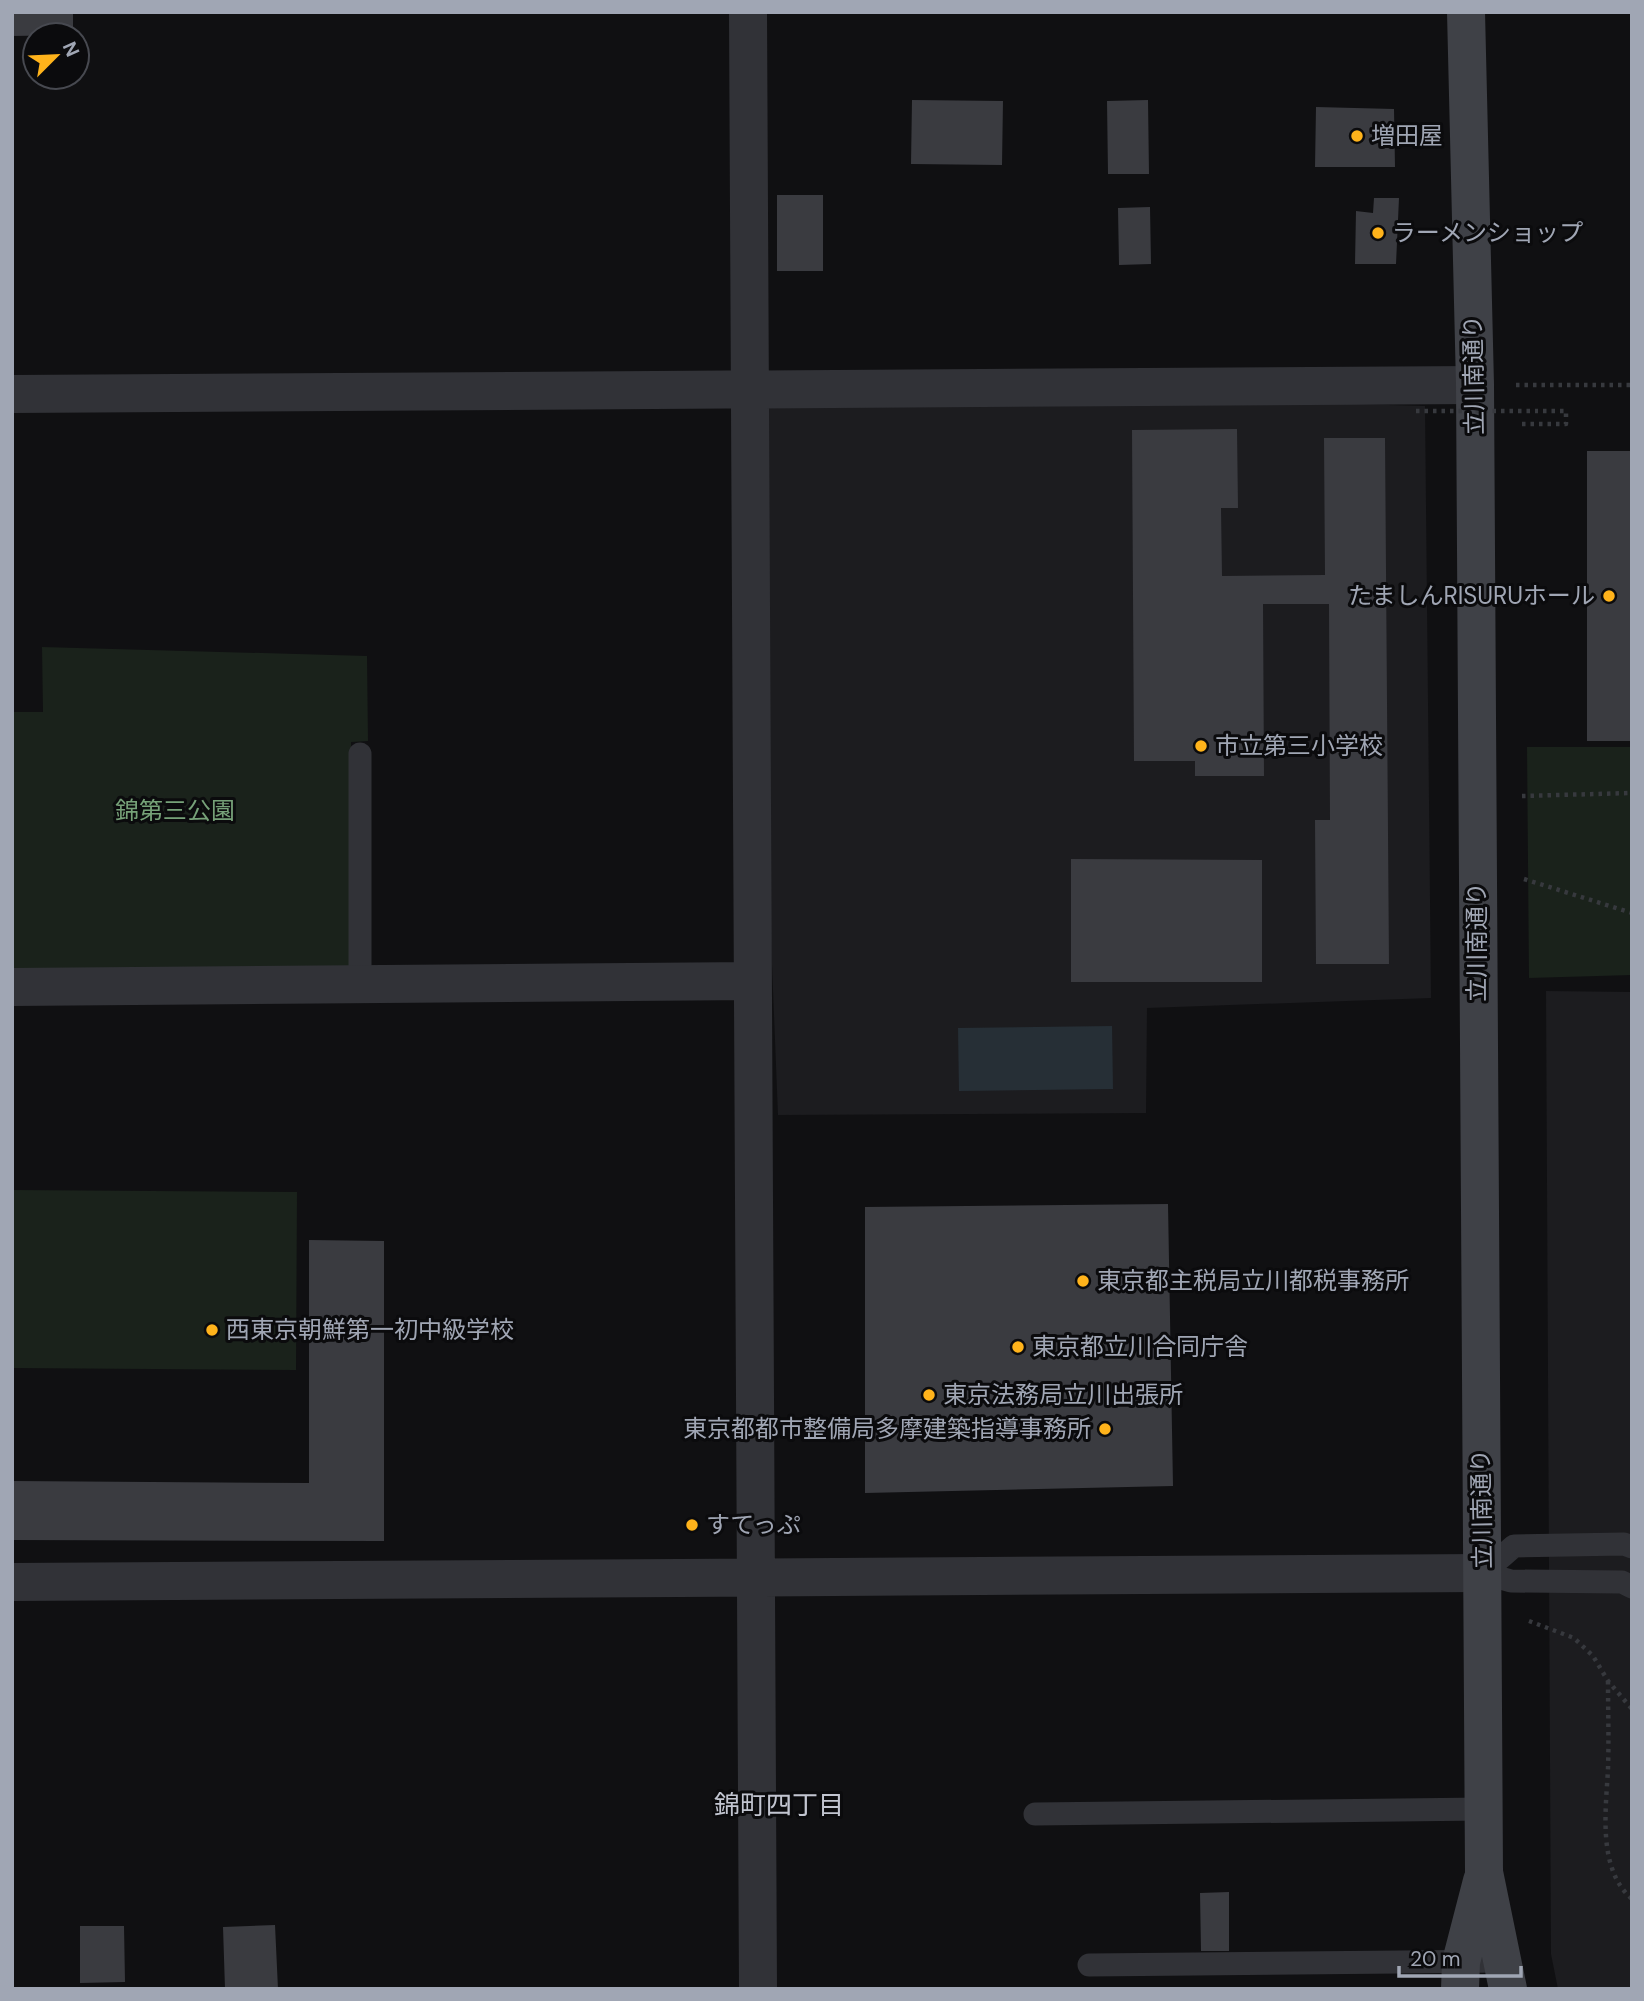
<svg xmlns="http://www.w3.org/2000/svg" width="1644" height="2001" font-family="'DM Sans','Noto Sans JP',sans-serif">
	<rect width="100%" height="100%" fill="#101012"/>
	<!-- built -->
	<path fill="#1c1c1f" d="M749,388l676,18 6,592 -284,10 -1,105 -368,2z
		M1546,991l86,1v997h-74l-7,-35z"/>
	<!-- green -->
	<path fill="#1a221b" d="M42,647l325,9 1,85 -17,1v230l-339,-1v-259h31z
		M1527,747h105v228l-103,3z
		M12,1190l285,2 -1,178 -284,-2z"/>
	<!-- water -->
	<path fill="#262f36" d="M1112,1026l1,63 -154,2 -1,-63z"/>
	<!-- building -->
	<path fill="#3a3b40" d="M12,12h61v23l-61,1z
		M912,100l91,1 -1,64 -91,-1z
		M1148,100l1,74h-41l-1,-73z
		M1316,107l78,2 1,58h-80z
		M777,195h46v76h-46z
		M1374,198h25l-3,66h-41l1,-53 17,2z
		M1150,207l1,57 -32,1 -1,-57z
		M1237,429l1,79h-17l1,68 103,-1 -1,-137h61l4,526h-73l-1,-144h15l-1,-216h-66l1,172h-69v-15h-61l-2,-331z
		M1587,451h45v290h-45z
		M1071,859l191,1v122h-191z
		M1168,1204l5,282 -308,7v-286z
		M309,1240l75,1v300l-372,-1v-59l297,2z
		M1229,1892v59h-28l-1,-58z
		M275,1925l3,64h-53l-2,-62z
		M80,1926h44l1,56 -45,1z"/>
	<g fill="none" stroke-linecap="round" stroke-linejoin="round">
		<!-- path -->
		<path stroke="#37393e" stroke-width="4.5" stroke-dasharray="3.5 5" stroke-linecap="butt" d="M1516,385h116
			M1522,424h44v-13h-29
			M1522,796l110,-3
			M1524,879l108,34
			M1529,1621l45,17 19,18 15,25 24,28
			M1608,1681c0,29 1,58 0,88 -2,40 -11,100 24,130"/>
		<!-- lane -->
		<path stroke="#313237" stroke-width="23" d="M360,985v-231
			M1632,1547l-8,-3 -110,2 -31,27 28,8 111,1 10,5
			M1035,1814l449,-5
			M1089,1965l415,-4"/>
		<!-- street -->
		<path stroke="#313237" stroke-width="38" d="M748,12l10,1977
			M12,394l1463,-9
			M12,987l740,-6
			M12,1582l1471,-9"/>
		<!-- secondary -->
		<path stroke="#3f4147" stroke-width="38" d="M1466,12l9,373 9,1487 24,117
			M1460,1989l1,-27 21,-81"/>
		<!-- path-bridge -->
		<path stroke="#37393e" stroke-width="4.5" stroke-dasharray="3.5 5" stroke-linecap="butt" d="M1416,411h121"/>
	</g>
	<!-- markers -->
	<g fill="#ffb31b" stroke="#0b0b0d" stroke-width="2.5">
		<circle cx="1357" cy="136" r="7"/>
		<circle cx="1378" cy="233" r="7"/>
		<circle cx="1609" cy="596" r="7"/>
		<circle cx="1201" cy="746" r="7"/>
		<circle cx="1083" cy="1281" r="7"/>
		<circle cx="212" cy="1330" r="7"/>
		<circle cx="1018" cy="1347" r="7"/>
		<circle cx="929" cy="1395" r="7"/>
		<circle cx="1105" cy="1429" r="7"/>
		<circle cx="692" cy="1525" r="7"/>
	</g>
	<g text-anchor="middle" stroke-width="6" stroke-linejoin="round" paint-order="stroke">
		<!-- poi labels -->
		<g font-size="24" fill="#a0a6b4" stroke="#0b0b0d" text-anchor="start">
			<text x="1371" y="144">増田屋</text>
			<text x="1392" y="241">ラーメンショップ</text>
			<text x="1595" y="604" text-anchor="end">たましんRISURUホール</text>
			<text x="1215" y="754">市立第三小学校</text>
			<text x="1097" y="1289">東京都主税局立川都税事務所</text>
			<text x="226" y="1338">西東京朝鮮第一初中級学校</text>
			<text x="1032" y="1355">東京都立川合同庁舎</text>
			<text x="943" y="1403">東京法務局立川出張所</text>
			<text x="1091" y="1437" text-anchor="end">東京都都市整備局多摩建築指導事務所</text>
			<text x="706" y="1533">すてっぷ</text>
		</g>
		<!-- street labels -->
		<g font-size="24" fill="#a0a6b4" stroke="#0b0b0d">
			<text transform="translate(1474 375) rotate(-91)" y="8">立川南通り</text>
			<text transform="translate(1477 942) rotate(-90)" y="8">立川南通り</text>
			<text transform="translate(1482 1509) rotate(-91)" y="8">立川南通り</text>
		</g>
		<!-- park labels -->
		<g font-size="24" fill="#76a178" stroke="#0b0b0d">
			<text x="175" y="819">錦第三公園</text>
		</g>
		<!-- neighbourhood labels -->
		<g font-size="26" fill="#c2c5d0" stroke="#0b0b0d">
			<text x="779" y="1814">錦町四丁目</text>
		</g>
	</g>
	<!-- border -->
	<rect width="1644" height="2001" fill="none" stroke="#a0a6b4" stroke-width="28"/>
	<!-- north arrow -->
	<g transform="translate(56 56) rotate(66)"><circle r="33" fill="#0b0b0d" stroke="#474950" stroke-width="2"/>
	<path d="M0-5L12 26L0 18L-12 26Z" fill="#ffb31b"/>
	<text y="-10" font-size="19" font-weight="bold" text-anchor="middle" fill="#a0a6b4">N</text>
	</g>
	<!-- scale -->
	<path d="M1399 1966v10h122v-10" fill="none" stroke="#a0a6b4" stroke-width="3.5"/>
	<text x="1410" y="1966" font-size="21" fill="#a0a6b4" stroke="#0b0b0d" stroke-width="5" paint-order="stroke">20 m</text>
</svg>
